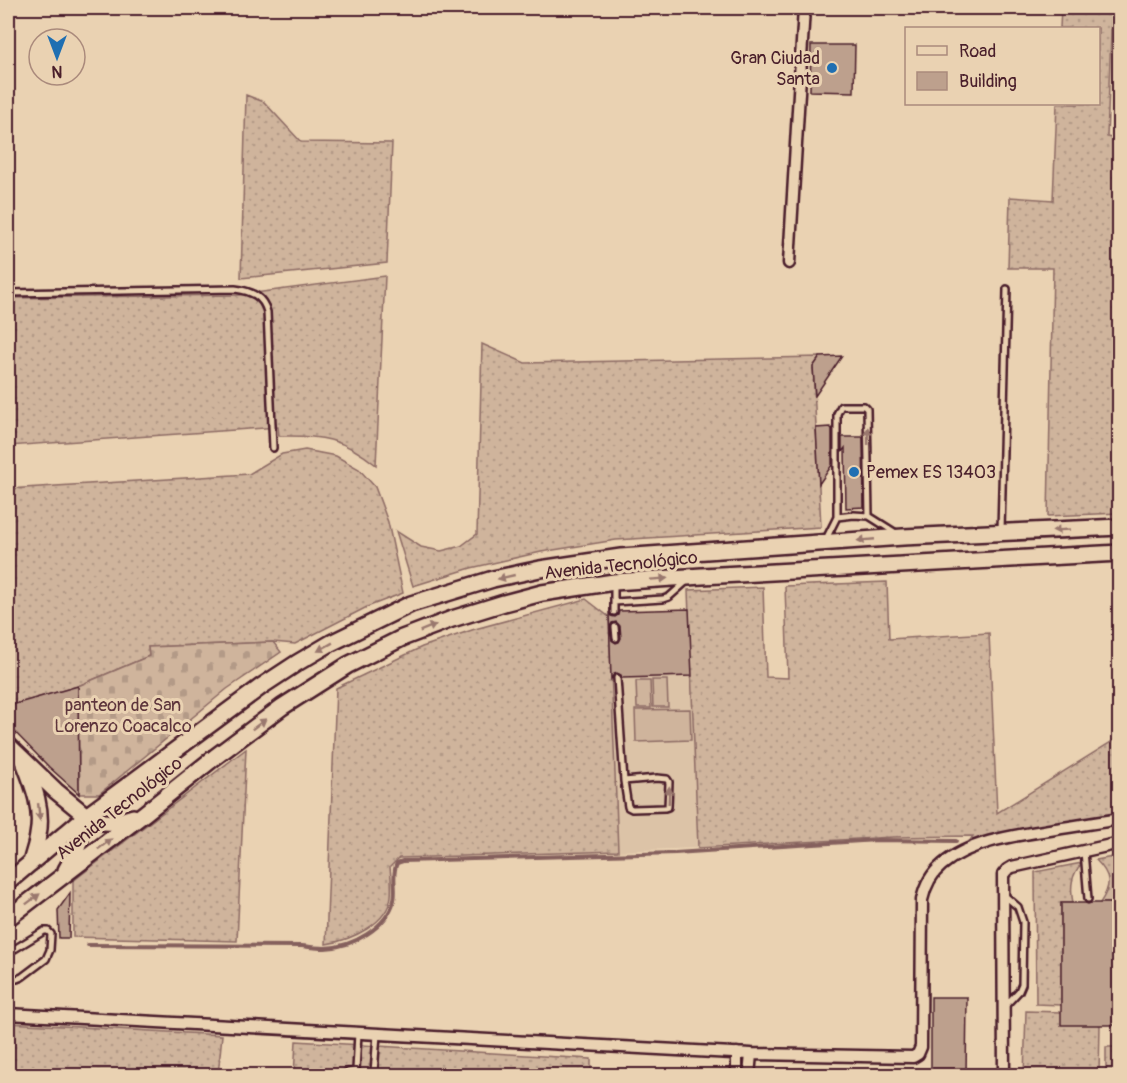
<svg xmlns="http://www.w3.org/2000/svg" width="1127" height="1083" font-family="Pangolin,sans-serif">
	<defs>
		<pattern id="grass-dots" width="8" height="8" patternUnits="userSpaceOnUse" patternTransform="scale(1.5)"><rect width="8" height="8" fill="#cfb49c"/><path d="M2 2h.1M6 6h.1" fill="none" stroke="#b39a87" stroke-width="1.8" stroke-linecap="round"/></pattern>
		<pattern id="cemetery-stones" width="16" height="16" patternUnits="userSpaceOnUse" patternTransform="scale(1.5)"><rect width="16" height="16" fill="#cfb49c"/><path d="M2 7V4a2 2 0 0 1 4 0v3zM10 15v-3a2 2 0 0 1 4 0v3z" fill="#b39a87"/></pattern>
	</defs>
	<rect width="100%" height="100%" fill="#ead2b2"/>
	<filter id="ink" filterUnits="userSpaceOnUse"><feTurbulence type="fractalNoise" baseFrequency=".0167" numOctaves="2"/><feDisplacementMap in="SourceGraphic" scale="12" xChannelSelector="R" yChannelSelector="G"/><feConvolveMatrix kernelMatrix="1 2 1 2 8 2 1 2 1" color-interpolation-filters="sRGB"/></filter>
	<g filter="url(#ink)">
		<!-- built -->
		<path fill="#dcc3a7" d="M689,609l9,239 -80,3 -9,-239z"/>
		<!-- grass -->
		<path fill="url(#grass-dots)" stroke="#8c6a64" stroke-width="1.5" d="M1061,8h51l-5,129 13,3v373l-72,3 5,-248h-45l2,-71 43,3 4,-96h41v-76h-38z
			M246,95l18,7 37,40 91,1 -5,120 -146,15z
			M385,276l-9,189c-33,-27 -56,-30 -97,-29l-1,-9 -270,19v-148l231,-3z
			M482,344l43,19 295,-6 -7,10 8,160 -205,13 -75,12 -70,16 -58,18 -17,-55 25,16 20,4 20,-5 16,-12z
			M305,450l31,6 23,13 16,18 13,35 15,71 -36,14 -72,37 -22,-2 -125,5 1,9 -71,30 -70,20v-217l241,-15 33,-20z
			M887,582l2,57 100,-6 8,180 122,-76v77l-86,13 -64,15 4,-6 -80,1 -195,11 -10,-258 75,-3 3,90 22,1 -3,-92z
			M586,599l23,18 9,234 -219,7 -9,9c1,10 2,20 1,29 -3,28 -40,44 -65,48l10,-256 86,-41 53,-18z
			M246,749l-9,192 -164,-4v-56z
			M1119,856v47h-19c12,-18 11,-28 -4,-43z
			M1082,863c-11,12 -12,24 -9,40h-12v102l-25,-1 -1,-132z
			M1026,1011l35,1 39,13 -1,50 -75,1z
			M8,1023l214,12 -4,40h-210z
			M296,1041l295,18v16l-297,1z
			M1106,1047h13v28h-13z"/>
		<!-- cemetery -->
		<path fill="url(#cemetery-stones)" stroke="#8c6a64" stroke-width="1.5" d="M273,642l8,10 -54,37 -128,105h-20l-1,-108 71,-30 -1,-9z"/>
		<!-- park -->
		<path fill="#cfb49c" stroke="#8c6a64" stroke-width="1.5" d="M652,680h15l1,27h-15z
			M636,681h14l1,27h-14z
			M690,709l1,31 -55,2 -1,-32z"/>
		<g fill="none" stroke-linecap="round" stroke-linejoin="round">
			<!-- stream -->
			<path stroke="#85615d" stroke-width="4" d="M88,945l214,1c7,1 15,2 23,2 27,-1 62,-20 69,-48 3,-12 -3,-25 3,-37l6,-2 272,-8 202,-13 79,1"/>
		</g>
		<!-- building -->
		<path fill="#bda08d" stroke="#4a1f2b" stroke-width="1.5" fill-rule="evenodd" d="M811,45h44l-1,47 -44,-1z
			M842,356l-27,40 -2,-29 7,-10z
			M830,427l2,2v36l-13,19 -3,-56z
			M842,437h21l1,70 -18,1 -1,-60 -3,4z
			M689,609l3,67 -70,2 -1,-3 -4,-2 -3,1 -3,5 -2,-67 2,4 4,1 3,-2 1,-4zM616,622l4,4 1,12 -2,4 -3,1 -4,-3 -2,-13 2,-4z
			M78,686l1,108 -30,-27 -41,-42v-19z
			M70,893l-1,45h-10l-1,-28z
			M1061,903h24l3,1 3,-1h28v122h-58z
			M931,997h36l-1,79h-35z"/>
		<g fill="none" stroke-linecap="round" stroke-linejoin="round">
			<!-- service casing -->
			<g stroke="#4a1f2b" stroke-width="10">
				<path id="service" d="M8,293l227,-4c16,2 28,7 32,23l6,136
					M837,517l17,-2 15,1 27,17
					M1001,531l6,-242
					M826,539l11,-22v-103l4,-8h23l3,3 2,107
					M614,584v28
					M614,602l49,-3 6,-2 18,-16
					M615,627l1,11
					M617,678l7,103 4,26 4,2 33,-1 3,-1 1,-25 -2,-3 -10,-1 -33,3
					M8,796l1,13 -1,10
					M1084,851l4,48
					M1004,895l14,12 5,15 -1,62 -3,7 -13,14
					M8,953l36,-22h4l3,3 -1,16 -4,9 -24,18 -5,2h-9
					M377,1035l-3,37 6,4
					M341,1076l7,-4 8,-2 2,-37"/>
			</g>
			<!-- minor casing -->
			<g stroke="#4a1f2b" stroke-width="15">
				<path id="minor" d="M789,263l15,-255
					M8,1014l743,40 162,3 5,-3 3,-7 1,-147c3,-14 9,-26 20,-35 29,-25 77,-30 114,-36 21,-3 42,-7 64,-10
					M737,1053v23
					M749,1076l2,-22
					M1004,1076l-1,-201 4,-5 5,-3 108,-24"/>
			</g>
			<!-- primary casing -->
			<g stroke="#4a1f2b" stroke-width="20">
				<path id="primary" d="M8,745l48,46 34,28c15,6 28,3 43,-2
					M25,764c9,23 18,46 13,71 -1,9 -5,19 -7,28
					M66,870c11,-17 16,-34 19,-53
					M8,882l77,-65 177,-131 35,-23 34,-20 80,-39 82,-25 47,-10 81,-12 282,-20 217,-10
					M8,918l137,-105 70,-56 67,-50 66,-42 54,-27 50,-19 52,-16 38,-10 72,-11 88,-6 418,-23"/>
			</g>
			<!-- service -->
			<use href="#service" stroke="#ead2b2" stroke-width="5"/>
			<!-- minor -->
			<use href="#minor" stroke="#ead2b2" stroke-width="10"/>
			<!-- primary -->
			<use href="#primary" stroke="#ead2b2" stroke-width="15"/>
		</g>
		<!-- one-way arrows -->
		<defs><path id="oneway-solid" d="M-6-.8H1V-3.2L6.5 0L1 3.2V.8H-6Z" transform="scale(1.5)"/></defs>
		<g fill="#9a786e">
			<use href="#oneway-solid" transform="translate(868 436) rotate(-91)"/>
			<use href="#oneway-solid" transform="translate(1061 530) rotate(177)"/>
			<use href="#oneway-solid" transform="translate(866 540) rotate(175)"/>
			<use href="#oneway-solid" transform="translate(506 577) rotate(167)"/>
			<use href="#oneway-solid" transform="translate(659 579) rotate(-4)"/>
			<use href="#oneway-solid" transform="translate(428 628) rotate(-22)"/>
			<use href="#oneway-solid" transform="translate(325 647) rotate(151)"/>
			<use href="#oneway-solid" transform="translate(259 724) rotate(-37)"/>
			<use href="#oneway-solid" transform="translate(669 795) rotate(-88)"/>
			<use href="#oneway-solid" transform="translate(39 812) rotate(84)"/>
			<use href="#oneway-solid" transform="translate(105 844) rotate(-37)"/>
			<use href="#oneway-solid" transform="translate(33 899) rotate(-37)"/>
		</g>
	</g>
	<!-- markers -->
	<g fill="#1f6fb2" stroke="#ead2b2" stroke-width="2">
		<circle cx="832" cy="68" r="6"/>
		<circle cx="854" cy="472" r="6"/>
	</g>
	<g text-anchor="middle" stroke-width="6" stroke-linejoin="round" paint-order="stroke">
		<!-- poi labels -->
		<g font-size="18" fill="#4a1f2b" stroke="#ead2b2" text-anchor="end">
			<text x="820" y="64">Gran Ciudad<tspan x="820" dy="21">Santa</tspan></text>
			<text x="866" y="478" text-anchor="start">Pemex ES 13403</text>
		</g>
		<!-- street labels -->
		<g font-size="18" fill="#4a1f2b" stroke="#ead2b2">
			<text transform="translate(621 565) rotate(-6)" y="6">Avenida Tecnológico</text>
			<text transform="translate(119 808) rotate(-38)" y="6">Avenida Tecnológico</text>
		</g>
		<!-- park labels -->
		<g font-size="18" fill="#5e353c" stroke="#ead2b2">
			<text x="123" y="711">panteon de San<tspan x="123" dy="21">Lorenzo Coacalco</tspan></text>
		</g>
	</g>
	<!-- margin -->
	<rect width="1127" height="1083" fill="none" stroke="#ead2b2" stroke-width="30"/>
	<rect x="15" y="15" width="1097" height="1053" fill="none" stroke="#4a1f2b" stroke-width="2" filter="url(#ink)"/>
	<!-- legend -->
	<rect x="905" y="27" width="195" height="78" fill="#ead2b2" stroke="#aa8a7c" stroke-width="1.5"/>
	<rect x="917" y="46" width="30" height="9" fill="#ead2b2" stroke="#aa8a7c" stroke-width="1.5"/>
	<text x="959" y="57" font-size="18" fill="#4a1f2b">Road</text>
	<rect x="917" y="72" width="30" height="18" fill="#bda08d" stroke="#aa8a7c" stroke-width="1.5"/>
	<text x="959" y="87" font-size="18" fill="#4a1f2b">Building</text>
	<!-- north arrow -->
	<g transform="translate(57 57) rotate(180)"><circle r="28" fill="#ead2b2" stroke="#aa8a7c" stroke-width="1.5"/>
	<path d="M0-4.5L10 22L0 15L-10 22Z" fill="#1f6fb2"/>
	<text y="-9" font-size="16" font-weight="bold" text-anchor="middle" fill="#4a1f2b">N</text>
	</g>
</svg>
